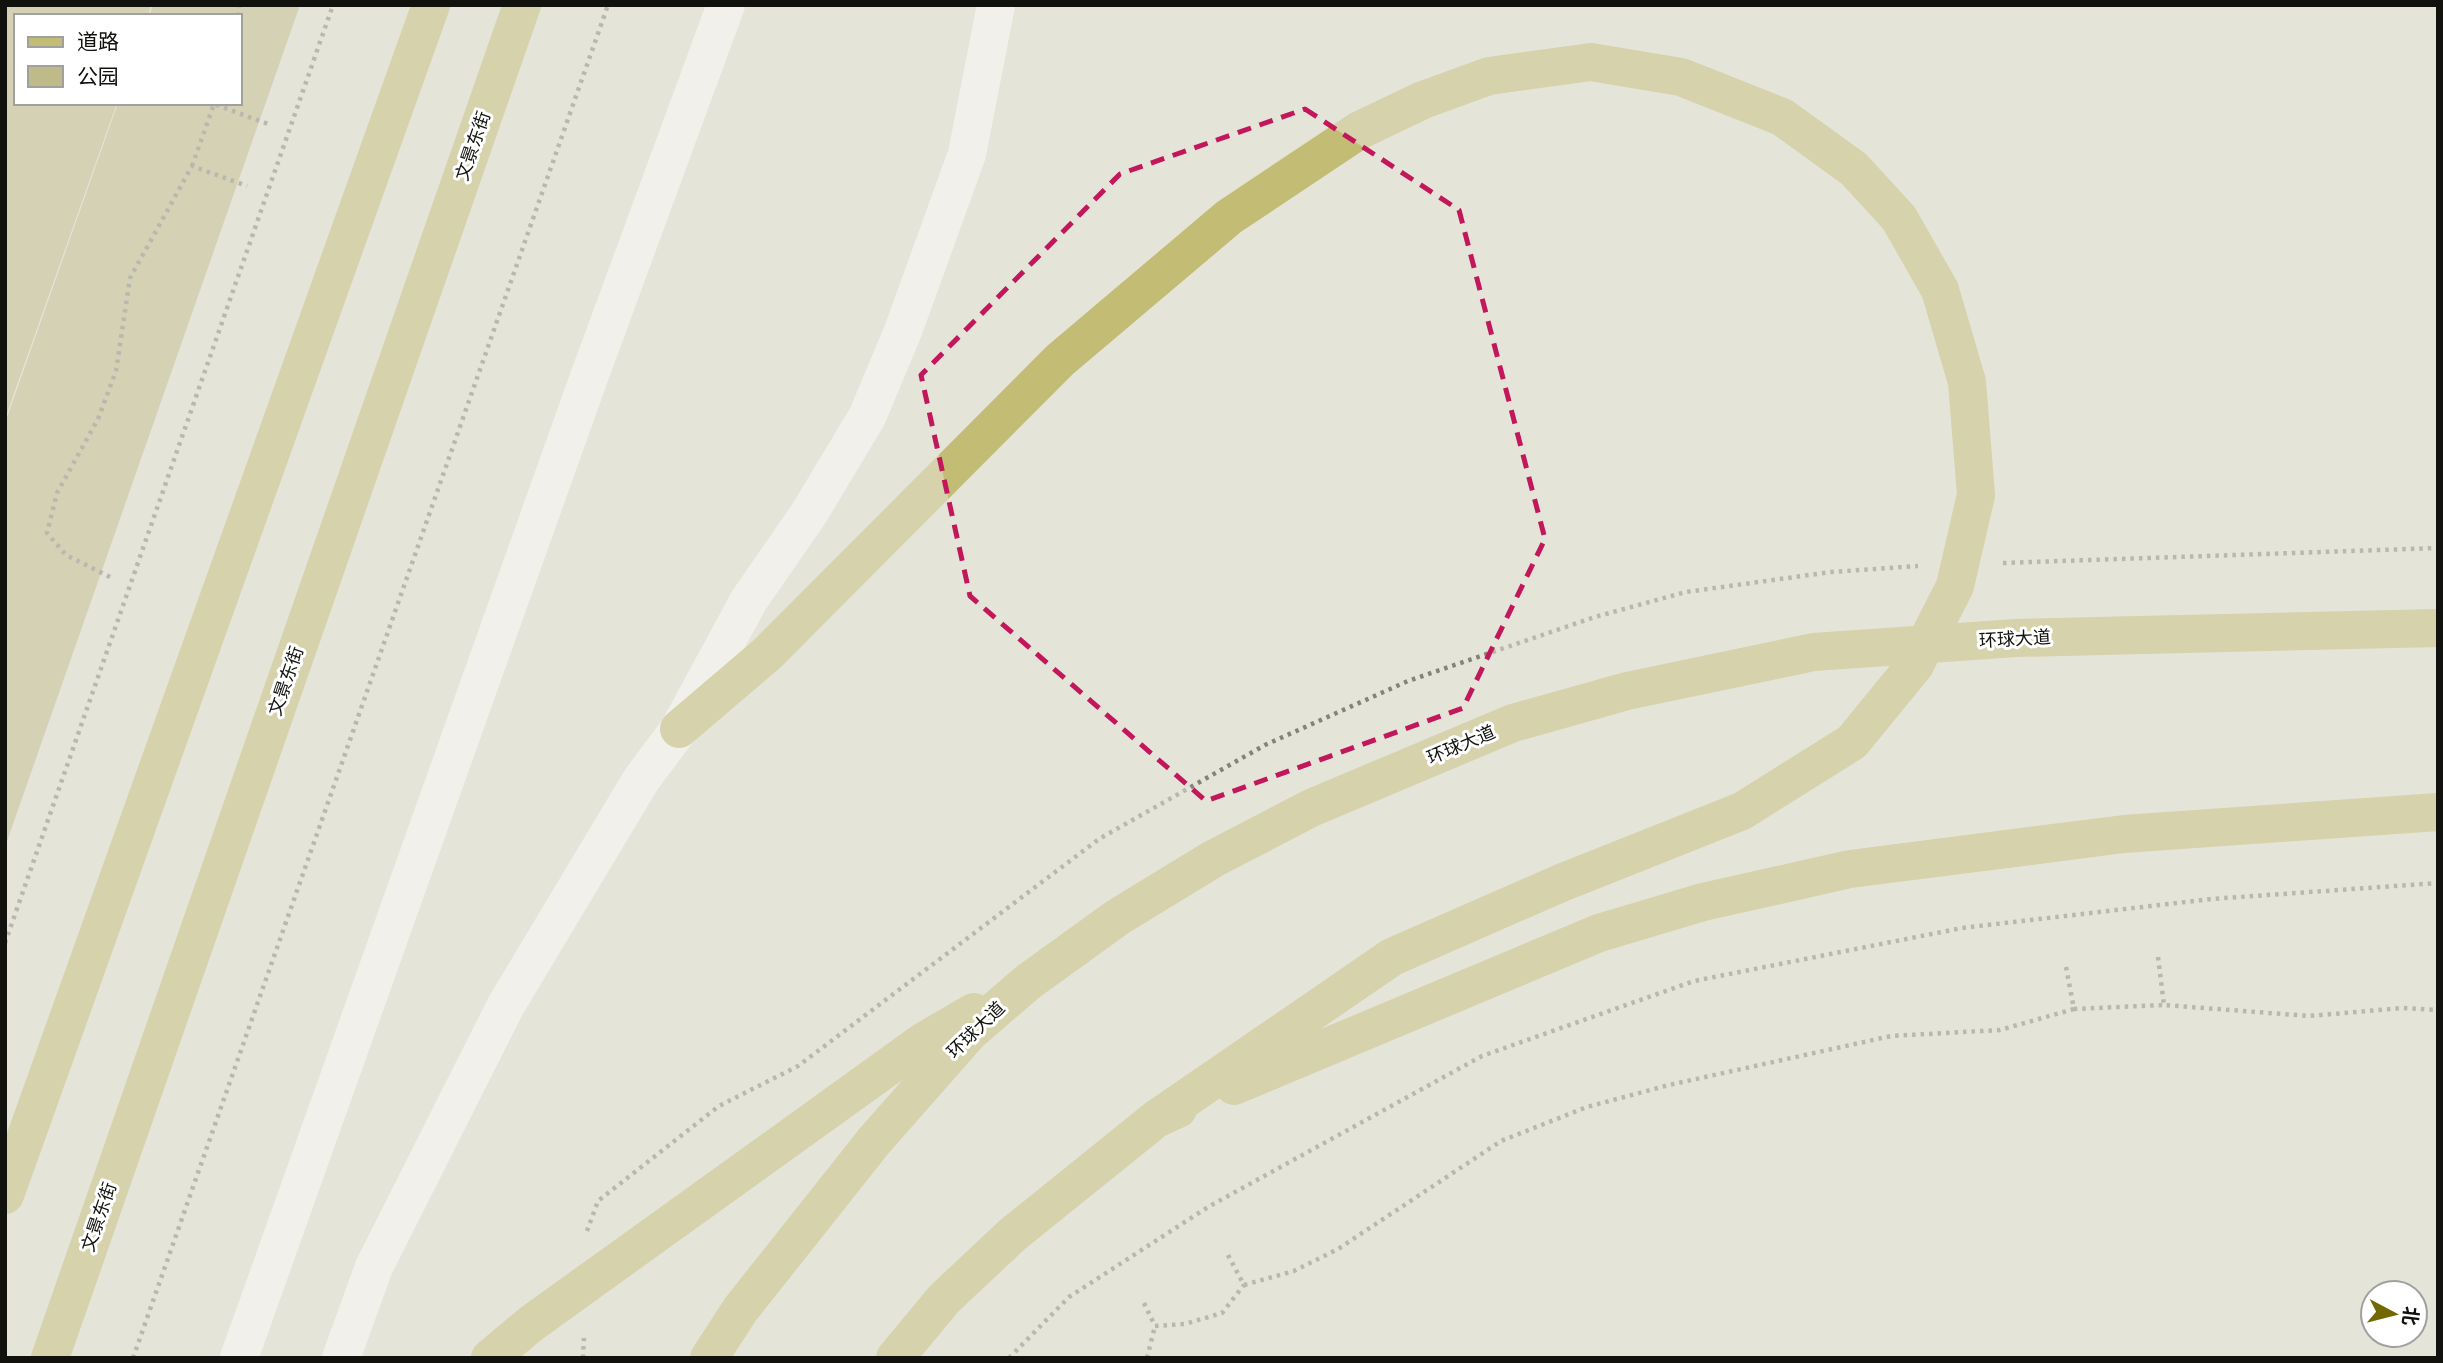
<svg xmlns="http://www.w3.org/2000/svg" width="2443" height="1363" font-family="Arial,'Noto Sans SC',sans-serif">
	<rect width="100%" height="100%" fill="#e5e4d8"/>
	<!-- green -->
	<path fill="#bebb89" d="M5,5h146l-3,11h-132v87h101l-112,316z
		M153,5h147l-295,842v-424l113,-320h122v-87h-91z"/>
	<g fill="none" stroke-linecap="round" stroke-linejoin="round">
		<!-- path -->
		<path stroke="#83837a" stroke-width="4.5" stroke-dasharray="3.5 5" stroke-linecap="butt" d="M238,16l1,-11
			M192,166l22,-62 54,20
			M2003,563l435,-15
			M110,577l-44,-22 -19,-22 10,-40 41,-74 18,-48 14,-93 62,-112 55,20
			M5,943l328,-938
			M2158,957l6,48 145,11 94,-8 35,2
			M2066,967l8,42 90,-4
			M587,1231l11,-30 121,-95 79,-40 301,-227 166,-94 143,-64 187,-64 91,-25 145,-20 87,-6
			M1228,1255l16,30 50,-14 44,-22 163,-108 86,-34 82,-22 222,-49 109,-6 74,-21
			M1144,1303l11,23 30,-2 37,-11 22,-28
			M133,1358l475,-1353
			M583,1358l1,-20
			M1009,1358l60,-61 139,-90 274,-151 212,-75 268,-53 249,-29 227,-16
			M1147,1358l8,-32"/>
		<!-- minor -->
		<path stroke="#fff" stroke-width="38" d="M239,1358l349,-978 138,-375
			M341,1358l33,-91 131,-260 136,-227 38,-51 70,-129 59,-85 59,-98 36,-86 64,-177 29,-149"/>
		<!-- major -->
		<path stroke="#c2bc75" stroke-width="38" d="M679,729l88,-75 293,-294 169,-143 129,-86 65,-31 66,-24 102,-14 90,15 101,40 72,52 45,49 41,72 27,92 9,113 -21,91 -40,79 -63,77 -110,69 -181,72 -169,74 -236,162
			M1234,1086l365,-153 104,-31 147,-33 274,-35 314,-22
			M5,1195l426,-1190
			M50,1358l472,-1353
			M490,1358l42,-35 392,-282 50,-29
			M709,1358l31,-48 134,-169 96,-109 58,-50 90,-65 95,-58 98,-51 202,-85 114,-32 187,-39 202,-14 422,-10
			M895,1358l49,-59 68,-64 144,-116 22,-10"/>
	</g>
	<!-- marked area -->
	<path d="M0 0H2443V1363H0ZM1305,109l154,101 86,329 -82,169 -257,93 -236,-205 -49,-221 199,-201z" fill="#e5e4d8" fill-opacity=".55" fill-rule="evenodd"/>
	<path fill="none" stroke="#c2185b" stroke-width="5" stroke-dasharray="14 9" stroke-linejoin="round" d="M1305,109l154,101 86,329 -82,169 -257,93 -236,-205 -49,-221 199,-201z"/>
	<g text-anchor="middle" stroke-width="6" stroke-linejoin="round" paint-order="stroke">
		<!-- street labels -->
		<g font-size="18" fill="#11110d" stroke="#fff">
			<text transform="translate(473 146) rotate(-71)" y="6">文景东街</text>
			<text transform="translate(2015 639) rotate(-3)" y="6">环球大道</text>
			<text transform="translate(286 681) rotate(-71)" y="6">文景东街</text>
			<text transform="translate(1461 745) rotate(-23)" y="6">环球大道</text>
			<text transform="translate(976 1030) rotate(-44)" y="6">环球大道</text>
			<text transform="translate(99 1217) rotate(-71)" y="6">文景东街</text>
		</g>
	</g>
	<!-- border -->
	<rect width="2443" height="1363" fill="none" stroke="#11110d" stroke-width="14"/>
	<!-- legend -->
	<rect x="14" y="14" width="228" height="91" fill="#ffffff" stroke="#a0a09e" stroke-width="2"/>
	<rect x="28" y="37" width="35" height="10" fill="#c2bc75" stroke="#a0a09e" stroke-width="2"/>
	<text x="77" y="49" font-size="21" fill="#11110d">道路</text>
	<rect x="28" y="66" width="35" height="21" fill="#bebb89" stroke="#a0a09e" stroke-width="2"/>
	<text x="77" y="84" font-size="21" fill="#11110d">公园</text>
	<!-- north arrow -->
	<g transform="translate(2394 1314) rotate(97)"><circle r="33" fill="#ffffff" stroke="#a0a09e" stroke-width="2"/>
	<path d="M0-5L12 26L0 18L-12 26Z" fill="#716900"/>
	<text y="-10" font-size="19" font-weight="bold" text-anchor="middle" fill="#11110d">北</text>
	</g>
</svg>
